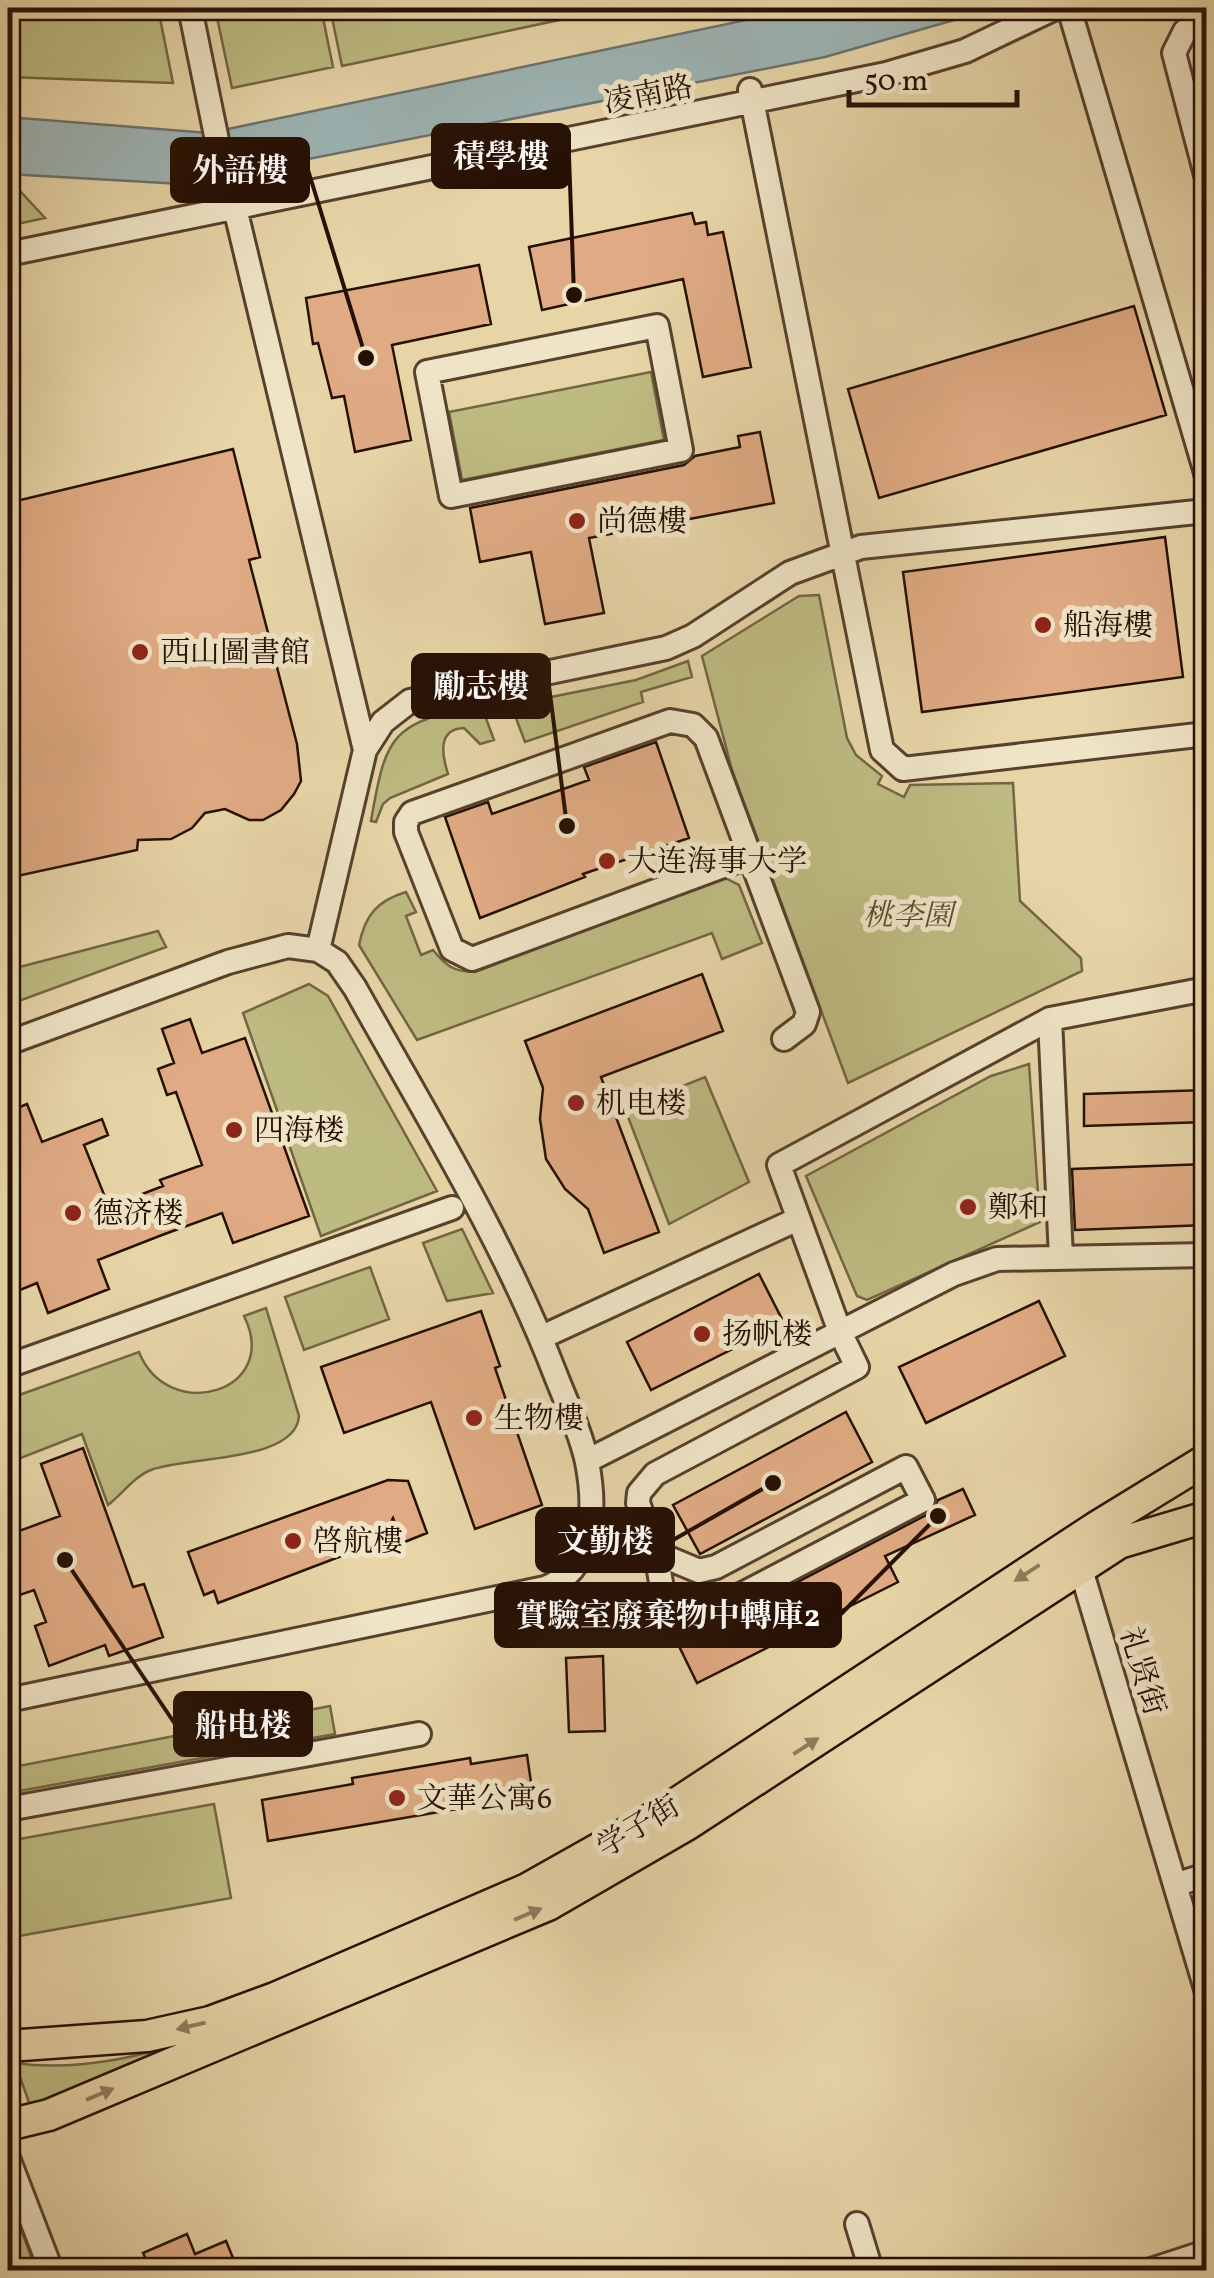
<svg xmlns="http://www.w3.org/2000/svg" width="1214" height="2278" font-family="Vollkorn,'Noto Serif SC',serif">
	<rect width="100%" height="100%" fill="#e7d5a8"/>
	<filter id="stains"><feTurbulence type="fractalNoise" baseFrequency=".002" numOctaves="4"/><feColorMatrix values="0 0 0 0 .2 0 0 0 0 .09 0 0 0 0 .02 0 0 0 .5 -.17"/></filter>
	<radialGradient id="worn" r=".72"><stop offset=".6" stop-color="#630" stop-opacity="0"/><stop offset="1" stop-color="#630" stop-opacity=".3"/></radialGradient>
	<!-- green -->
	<path fill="#bebb82" stroke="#726643" stroke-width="2.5" d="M8,8h150l15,75 -165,-6z
		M215,8h106l12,59 -101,21z
		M330,8h286l-274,58z
		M8,178l37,40 -37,8z
		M651,372l13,68 -202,40 -13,-68z
		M819,595l28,143 9,17 26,21 -4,8 26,13 6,-12 103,-2 7,118 61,57 1,13 -234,112 -116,-313 -30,-114 97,-60z
		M688,661l4,16 -51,15 2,10 -118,40 -14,-37 125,-25z
		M481,705l13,35 -14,4 -16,-16c-27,1 -22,27 -16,46l-58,24 -7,6 -7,18 -5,-1c15,-87 20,-98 110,-116z
		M725,878l14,7 23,58 -40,16 -10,-26 -295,107 -58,-95c6,-29 17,-44 47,-53l10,20 -10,4 15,39 12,-5c13,16 21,22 42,22z
		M158,931l8,16 -158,58v-35z
		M309,984l19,12 109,195 -116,45 -78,-223z
		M1029,1064l11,158 -173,78 -10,-4 -51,-120 185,-100z
		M705,1077l44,105 -80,42 -44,-115z
		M462,1229l31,64 -46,8 -24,-58z
		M370,1267l19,52 -85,31 -19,-53z
		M266,1308l33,108c-3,47 -115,40 -148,54 -16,6 -29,24 -43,35l-26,-71 -74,29v-64l131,-47c29,73 143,40 105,-36z
		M330,1706l5,28 -327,59v-25z
		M214,1804l17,94 -223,40v-97z
		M217,2033l-186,75 -16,-45c68,10 138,-10 202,-30z
		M8,2194l25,68 -23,8h-2z"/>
	<!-- water -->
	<path fill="#9db5b5" stroke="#6d736e" stroke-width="2.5" d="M803,8h179l-14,8 -143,41 -643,127 -174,-10v-57l201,16z"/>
	<!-- building -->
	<path fill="#e0ab84" stroke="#261004" stroke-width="2.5" d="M692,213l3,11 11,-2 2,13 15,-3 28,135 -48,10 -20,-98 -141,31 -13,-63z
		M479,265l12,59 -99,21 19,95 -56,12 -11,-56 -12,2 -14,-55 -5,1 -7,-46z
		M1134,306l32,109 -287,83 -31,-109z
		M760,432l14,71 -185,35 15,75 -59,11 -14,-72 -51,10 -10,-54 214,-43 11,-9 45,-9 -2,-11z
		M233,449l27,108 -11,3 48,184 4,37 -7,13 -13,16 -18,10h-14l-24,-11 -20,4 -13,15 -21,11 -33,1 -1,10 -129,28v-375z
		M1165,537l18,140 -261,35 -19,-140z
		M656,742l33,96 -106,36 2,3 -105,41 -35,-101 43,-15 4,12 97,-34 -5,-13z
		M702,974l21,57 -122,46 58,155 -55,21 -16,-44 -23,-20 -19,-30 -6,-40 3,-31 -18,-47z
		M190,1019l12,34 43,-15 64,178 -76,27 -11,-30 -60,22 -64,25 11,29 -61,24 -11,-30 -29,12v-57l6,-3 -6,-16v-107l19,-8 15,38 60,-23 6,16 -24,10 25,62 54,-21 -3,-6 42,-15 -26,-73 -9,3 -9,-26 16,-6 -12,-34z
		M1206,1090v32l-122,4v-32z
		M1206,1164v61l-131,5 -3,-61z
		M759,1274l25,49 -133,67 -24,-48z
		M1039,1301l26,55 -139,67 -27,-56z
		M481,1311l19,55 -5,2 47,137 -67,24 -44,-127 -87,31 -23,-66z
		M846,1412l26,50 -172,92 -27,-49z
		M83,1448l50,139 11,-3 19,53 -54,19 -4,-11 -56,21 -14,-40 11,-4 -12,-32 -26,9v-64l52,-19 -19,-52z
		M388,1480l20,1 19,52 -25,10 -9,-25 -12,23 -163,62 -4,-12 -10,4 -16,-43z
		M963,1489l12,26 -90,41 13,26 -201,101 -21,-43 12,-1 242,-126 8,-13z
		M603,1656l2,75 -36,1 -3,-74z
		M527,1755l6,41 -265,45 -6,-41 91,-16 -1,-6 118,-20 1,6z
		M187,2234l8,20 31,-13 12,29h-87l-8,-17z"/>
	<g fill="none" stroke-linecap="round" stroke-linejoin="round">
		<!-- minor casing -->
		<g stroke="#56412d" stroke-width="28">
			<path id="minor" d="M190,8l41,201
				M1069,8l137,465
				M1206,14l-21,17 -11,22 32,122
				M750,90l132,660 21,19 303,-35
				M235,208l130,542
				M8,254l878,-180 79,-23 90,-43
				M657,326l24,124 -230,46 -24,-124z
				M750,856l-278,103 -20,-10 -46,-117v-10l6,-9 258,-92 23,4 13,13 102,274 -4,12 -20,15
				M318,950l47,-200 18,-28 27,-21 256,-53 27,-12 97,-63 71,-26 345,-36
				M1050,1019l11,239
				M8,1043l220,-81 60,-16 30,4 19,12 18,26c71,127 149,253 201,388 11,28 25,57 31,86 9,46 8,107 -42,126l-537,112
				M542,1337l256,-118
				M8,1366l444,-158
				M587,1461l367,-187 43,-15 209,-4
				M656,1553l43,18 17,-4 190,-100 17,33 -242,126 -14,-8 -11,-65 -18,-50 1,-10 16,-19 202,-107 -17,-35 -61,-167 271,-146 156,-30
				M1077,1556l129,433
				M8,1809l411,-75
				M1175,1885l31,-10
				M8,2158l43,112
				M857,2224l14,46
				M1151,2270l55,-18"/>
		</g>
		<!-- major casing -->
		<g stroke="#261004" stroke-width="35">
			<path id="major" d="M8,2046l139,-10 63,-14 65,-24 252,-109 135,-76 433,-285 111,-68
				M8,2125l41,-10 499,-210 140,-81 431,-281 87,-26"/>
		</g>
		<!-- minor -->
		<use href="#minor" stroke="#efe4c6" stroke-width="22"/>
		<!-- major -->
		<use href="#major" stroke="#e7d5a8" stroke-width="30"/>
	</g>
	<!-- one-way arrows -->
	<defs><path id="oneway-solid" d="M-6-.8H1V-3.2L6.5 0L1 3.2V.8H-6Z" transform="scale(2.5)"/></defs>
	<g fill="#907c5e">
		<use href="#oneway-solid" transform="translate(1027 1573) rotate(147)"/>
		<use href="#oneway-solid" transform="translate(806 1746) rotate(-33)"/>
		<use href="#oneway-solid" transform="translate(528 1914) rotate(-23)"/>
		<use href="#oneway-solid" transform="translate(191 2026) rotate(167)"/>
		<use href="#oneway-solid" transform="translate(100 2094) rotate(-23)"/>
	</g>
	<!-- markers -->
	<g fill="#8f2418" stroke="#efe4c6" stroke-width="4">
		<circle cx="577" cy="521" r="10"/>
		<circle cx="1043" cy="625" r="10"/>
		<circle cx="140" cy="652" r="10"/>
		<circle cx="607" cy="861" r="10"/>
		<circle cx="576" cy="1103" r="10"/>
		<circle cx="234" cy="1130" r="10"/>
		<circle cx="968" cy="1207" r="10"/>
		<circle cx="73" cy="1213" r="10"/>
		<circle cx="702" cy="1334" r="10"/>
		<circle cx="474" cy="1418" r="10"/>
		<circle cx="293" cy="1541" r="10"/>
		<circle cx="397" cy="1798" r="10"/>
	</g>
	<g text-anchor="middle" stroke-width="10" stroke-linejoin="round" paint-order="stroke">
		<!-- street labels -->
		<g font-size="30" fill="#261004" stroke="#efe4c6">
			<text transform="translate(648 94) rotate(-11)" y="10">凌南路</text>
			<text transform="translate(1143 1671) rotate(73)" y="10">礼贤街</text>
			<text transform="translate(638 1826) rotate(-31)" y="10">学子街</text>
		</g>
		<!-- poi labels -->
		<g font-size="30" fill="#261004" stroke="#efe4c6" text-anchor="start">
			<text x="597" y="531">尚德樓</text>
			<text x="1063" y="635">船海樓</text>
			<text x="160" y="662">西山圖書館</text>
			<text x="627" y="871">大连海事大学</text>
			<text x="596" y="1113">机电楼</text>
			<text x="254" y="1140">四海楼</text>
			<text x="988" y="1217">鄭和</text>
			<text x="93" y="1223">德济楼</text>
			<text x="722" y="1344">扬帆楼</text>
			<text x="494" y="1428">生物樓</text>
			<text x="313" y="1551">啓航樓</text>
			<text x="417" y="1808">文華公寓6</text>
		</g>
		<!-- park labels -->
		<g font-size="30" font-style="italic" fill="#5b4c30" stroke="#efe4c6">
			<text x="908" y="925">桃李園</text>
		</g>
	</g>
	<!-- callouts -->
	<path fill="none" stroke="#261004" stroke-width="4" d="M574 295L569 156M366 358L308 170M567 826L549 686M773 1483L673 1540M938 1516L840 1615M65 1560L175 1724"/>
	<g fill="#261004" stroke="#efe4c6" stroke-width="4">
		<circle cx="574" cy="295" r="10"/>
		<circle cx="366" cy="358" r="10"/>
		<circle cx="567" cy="826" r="10"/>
		<circle cx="773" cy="1483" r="10"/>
		<circle cx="938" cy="1516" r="10"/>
		<circle cx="65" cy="1560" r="10"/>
	</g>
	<g fill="#261004" stroke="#261004" stroke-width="4">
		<rect x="433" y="125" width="136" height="62" rx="10"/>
		<rect x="172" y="139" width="136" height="62" rx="10"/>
		<rect x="413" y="655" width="136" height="62" rx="10"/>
		<rect x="537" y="1509" width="136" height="62" rx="10"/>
		<rect x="496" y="1584" width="344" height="62" rx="10"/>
		<rect x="175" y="1693" width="136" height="62" rx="10"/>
	</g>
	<g font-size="32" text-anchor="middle" font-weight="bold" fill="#fff">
		<text x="501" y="167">積學樓</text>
		<text x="240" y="181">外語樓</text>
		<text x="481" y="697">勵志樓</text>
		<text x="605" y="1552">文勤楼</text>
		<text x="668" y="1626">實驗室廢棄物中轉庫2</text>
		<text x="243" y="1736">船电楼</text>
	</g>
	<!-- margin -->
	<rect width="1214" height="2278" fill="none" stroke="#e7d5a8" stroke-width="40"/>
	<rect x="10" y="10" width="1194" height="2258" fill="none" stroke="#261004" stroke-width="5"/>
	<rect x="20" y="20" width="1174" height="2238" fill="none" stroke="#261004" stroke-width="2.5"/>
	<!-- scale -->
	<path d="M849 90v15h168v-15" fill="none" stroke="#261004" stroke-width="5"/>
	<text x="864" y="90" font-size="30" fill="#261004" stroke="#efe4c6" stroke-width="8" paint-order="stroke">50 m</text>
	<rect width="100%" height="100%" filter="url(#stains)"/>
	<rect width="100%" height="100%" fill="url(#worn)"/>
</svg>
